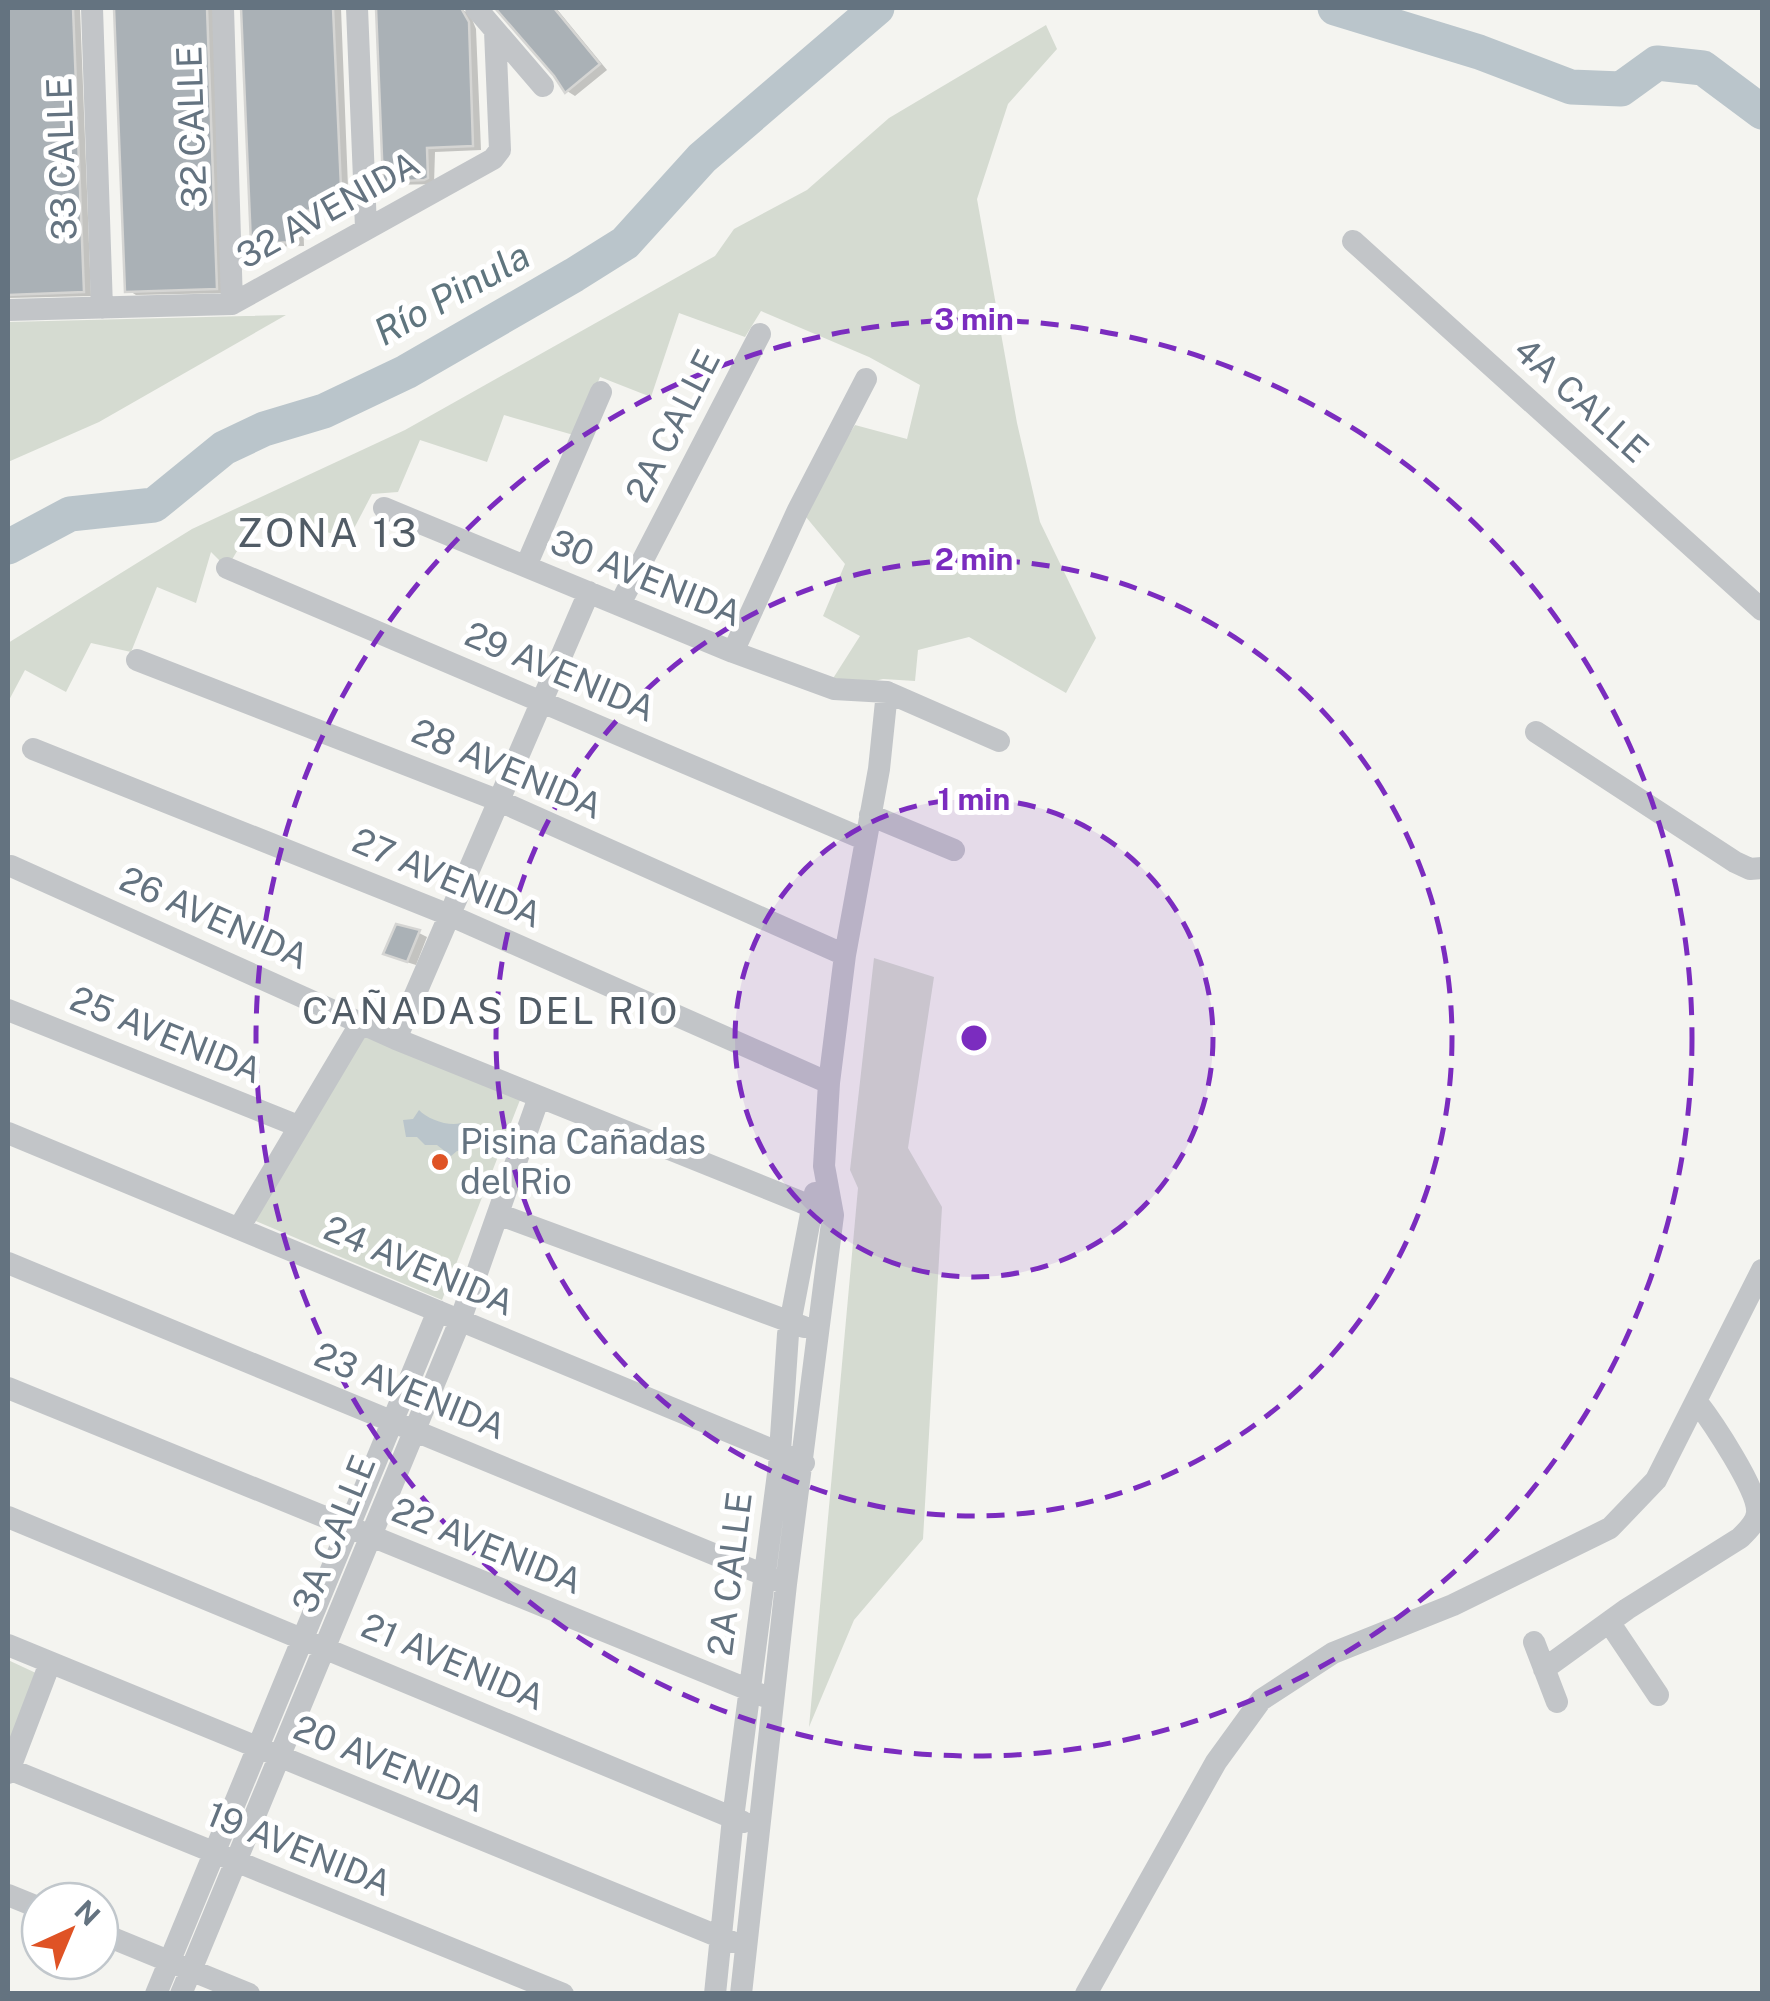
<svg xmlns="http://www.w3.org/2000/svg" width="1770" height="2001" font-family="'Public Sans',sans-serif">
	<rect width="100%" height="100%" fill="#f4f4f0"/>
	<!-- green -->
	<path fill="#d5dbd1" d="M1046,25l11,24 -49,55 -31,95 40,224 23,99 56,116 -30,55 -97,-56 -51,13 -3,31 -32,-2 -30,7 -21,-6 28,-44 -37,-20 22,-52 -44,-53 54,-86 52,14 13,-54 -51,-28 -108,-46 -16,26 -66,-24 -28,84 -51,-20 -23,59 -73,-21 -17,47 -67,-22 -22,52 -26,2 -23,44 -90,-24 -32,54 -16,-16 -15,51 -39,-16 -26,65 -40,-9 -25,49 -41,-22 -17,32v-59l184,-114 213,-99 310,-174 19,-27 73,-39 82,-72z
		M286,315l-187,107 -91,40v-140z
		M874,958l60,19 -26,171 34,59 -19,332 -69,81 -45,107 49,-539 -8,-18z
		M362,1024l158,76 -78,200 -191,-81z
		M8,1660l30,14 -30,79z"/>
	<!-- water -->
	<path fill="#bac5cb" d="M419,1110c8,9 30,17 42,13l14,8 -6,6 2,6 -5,2 1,5 -10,1 -6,5 -14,-11h-12l-8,-8h-11l-3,-17 10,-1z"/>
	<!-- shadow -->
	<path fill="#0003" d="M8,8h72l11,288 -83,2z
		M117,8h97l10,285 -88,2 -8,-5z
		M244,8h97l8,205 -46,2 1,31 -43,1 -8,-4z
		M378,8l83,1 9,5 6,15 5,121 -46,2 -1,32 -41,1 -8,-5z
		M501,8h55l51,62 -32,26 -8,-5z
		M419,933l8,4 -11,28 -22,-7z"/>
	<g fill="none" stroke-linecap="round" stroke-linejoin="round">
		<!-- river -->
		<path stroke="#bac5cb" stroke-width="35" d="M1335,8l144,44 92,35 50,2 36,-26 46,5 59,44
			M8,547l62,-33 84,-9 70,-57 40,-19 60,-18 82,-39 168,-97 51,-32 77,-85 175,-150"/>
	</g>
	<!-- building -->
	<path fill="#aab1b6" stroke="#d5d5d3" stroke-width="2.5" d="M8,8h65l11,284 -76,3z
		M114,8h93l10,281 -92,3z
		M241,8h92l9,202 -47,1 1,31 -45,2z
		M376,8h85l8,14 4,124 -46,2 1,30 -4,2 -41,2z
		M495,8h59l46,56 -35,29 -11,-17z
		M396,924l24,6 -13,32 -24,-8z"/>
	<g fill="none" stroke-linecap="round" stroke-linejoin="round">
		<!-- minor -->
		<path stroke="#c2c5c8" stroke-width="22" d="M92,8l10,300
			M223,8l9,296
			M357,8l9,220
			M476,8l67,78
			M1353,241l409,369
			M8,310l224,-6 261,-145 7,-9 -5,-119
			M384,508l349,144 101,37 53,3 112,49
			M526,566l75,-174
			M227,568l639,272
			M620,604l140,-270
			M733,652l65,-142 68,-131
			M137,660l360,140 348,155
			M1536,732l199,130 15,7 12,-1
			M33,749l416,166 380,168
			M870,815l84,35
			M11,866l385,173 437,176
			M8,1010l290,116
			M396,1039l193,-447
			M8,1133l796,330
			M498,1214l306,113
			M239,1228l123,-207
			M8,1263l778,321
			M8,1388l756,308
			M8,1517l735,305
			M1609,1622l49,73
			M1534,1642l23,60
			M8,1645l724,297
			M1544,1669l83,-60 113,-71c6,-6 16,-15 17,-25 2,-22 -46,-93 -60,-111
			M9,1769l554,225
			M8,1773l42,-110
			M8,1895l32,13
			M100,1933l149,61
			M156,1994l282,-683
			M181,1994l279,-673 79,-224
			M715,1994l18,-176 46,-352 9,-132 27,-141
			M741,1994l45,-410 47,-369 -9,-49 5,-83 16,-128 34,-186 8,-77
			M1086,1994l130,-232 45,-62 72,-47 120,-48 157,-77 46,-48 106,-210"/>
	</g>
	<!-- distance rings -->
	<circle cx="974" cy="1038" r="239" fill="#7b2cbf" fill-opacity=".12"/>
	<g fill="none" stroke="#7b2cbf" stroke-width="5" stroke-dasharray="18 12">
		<circle cx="974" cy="1038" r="239"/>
		<circle cx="974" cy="1038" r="478"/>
		<circle cx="974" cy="1038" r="718"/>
	</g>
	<!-- markers -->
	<circle fill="#df5325" stroke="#fff" stroke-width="4" cx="440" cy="1162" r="10"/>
	<g text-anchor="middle" stroke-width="10" stroke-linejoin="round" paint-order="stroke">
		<!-- street labels -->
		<g font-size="35" fill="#647380" stroke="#fff">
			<text transform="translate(192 127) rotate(-92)" y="12">32 CALLE</text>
			<text transform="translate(62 159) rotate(-92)" y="12">33 CALLE</text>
			<text transform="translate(328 210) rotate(-29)" y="12">32 AVENIDA</text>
			<text transform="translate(1581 400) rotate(42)" y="12">4A CALLE</text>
			<text transform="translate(673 426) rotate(-63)" y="12">2A CALLE</text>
			<text transform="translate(646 578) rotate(22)" y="12">30 AVENIDA</text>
			<text transform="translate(560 672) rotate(23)" y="12">29 AVENIDA</text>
			<text transform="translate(507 769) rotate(23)" y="12">28 AVENIDA</text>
			<text transform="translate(447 878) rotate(23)" y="12">27 AVENIDA</text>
			<text transform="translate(214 918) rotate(24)" y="12">26 AVENIDA</text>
			<text transform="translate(166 1035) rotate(22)" y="12">25 AVENIDA</text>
			<text transform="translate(419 1266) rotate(23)" y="12">24 AVENIDA</text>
			<text transform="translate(410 1391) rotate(22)" y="12">23 AVENIDA</text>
			<text transform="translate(334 1534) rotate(-68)" y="12">3A CALLE</text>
			<text transform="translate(487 1546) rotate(22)" y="12">22 AVENIDA</text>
			<text transform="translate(730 1574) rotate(-83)" y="12">2A CALLE</text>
			<text transform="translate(453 1662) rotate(23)" y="12">21 AVENIDA</text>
			<text transform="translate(389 1764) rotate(22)" y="12">20 AVENIDA</text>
			<text transform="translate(299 1849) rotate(22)" y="12">19 AVENIDA</text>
		</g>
		<!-- poi labels -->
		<g font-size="35" fill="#647380" stroke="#fff" text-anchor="start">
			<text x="460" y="1154">Pisina Cañadas<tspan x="460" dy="40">del Rio</tspan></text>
		</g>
		<!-- water labels -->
		<g font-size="38" font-style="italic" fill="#5f757e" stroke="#fff">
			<text transform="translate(452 294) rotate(-29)" y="13">Río Pinula</text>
		</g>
		<!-- neighbourhood labels -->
		<g font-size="38" letter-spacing="2.5" fill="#515c66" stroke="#fff">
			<text x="491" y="1024">CAÑADAS DEL RIO</text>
		</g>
		<!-- quarter labels -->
		<g font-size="40" letter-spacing="2.5" fill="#515c66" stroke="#fff">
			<text x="328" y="547">ZONA 13</text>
		</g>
	</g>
	<circle cx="974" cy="1038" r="15" fill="#7b2cbf" stroke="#fff" stroke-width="5"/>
	<g font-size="30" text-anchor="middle" font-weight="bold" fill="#7b2cbf" stroke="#fff" stroke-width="10" stroke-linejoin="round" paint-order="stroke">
		<text x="974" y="330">3 min</text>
		<text x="974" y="570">2 min</text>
		<text x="974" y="810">1 min</text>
	</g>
	<!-- border -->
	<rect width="1770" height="2001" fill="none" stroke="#647380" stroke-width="20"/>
	<!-- north arrow -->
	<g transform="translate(70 1931) rotate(44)"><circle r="48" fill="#ffffff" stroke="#c1c7cc" stroke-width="2.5"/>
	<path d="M0-8L18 38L0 25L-18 38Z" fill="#df5325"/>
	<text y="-15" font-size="28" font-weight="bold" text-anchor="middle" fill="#647380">N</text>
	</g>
</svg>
